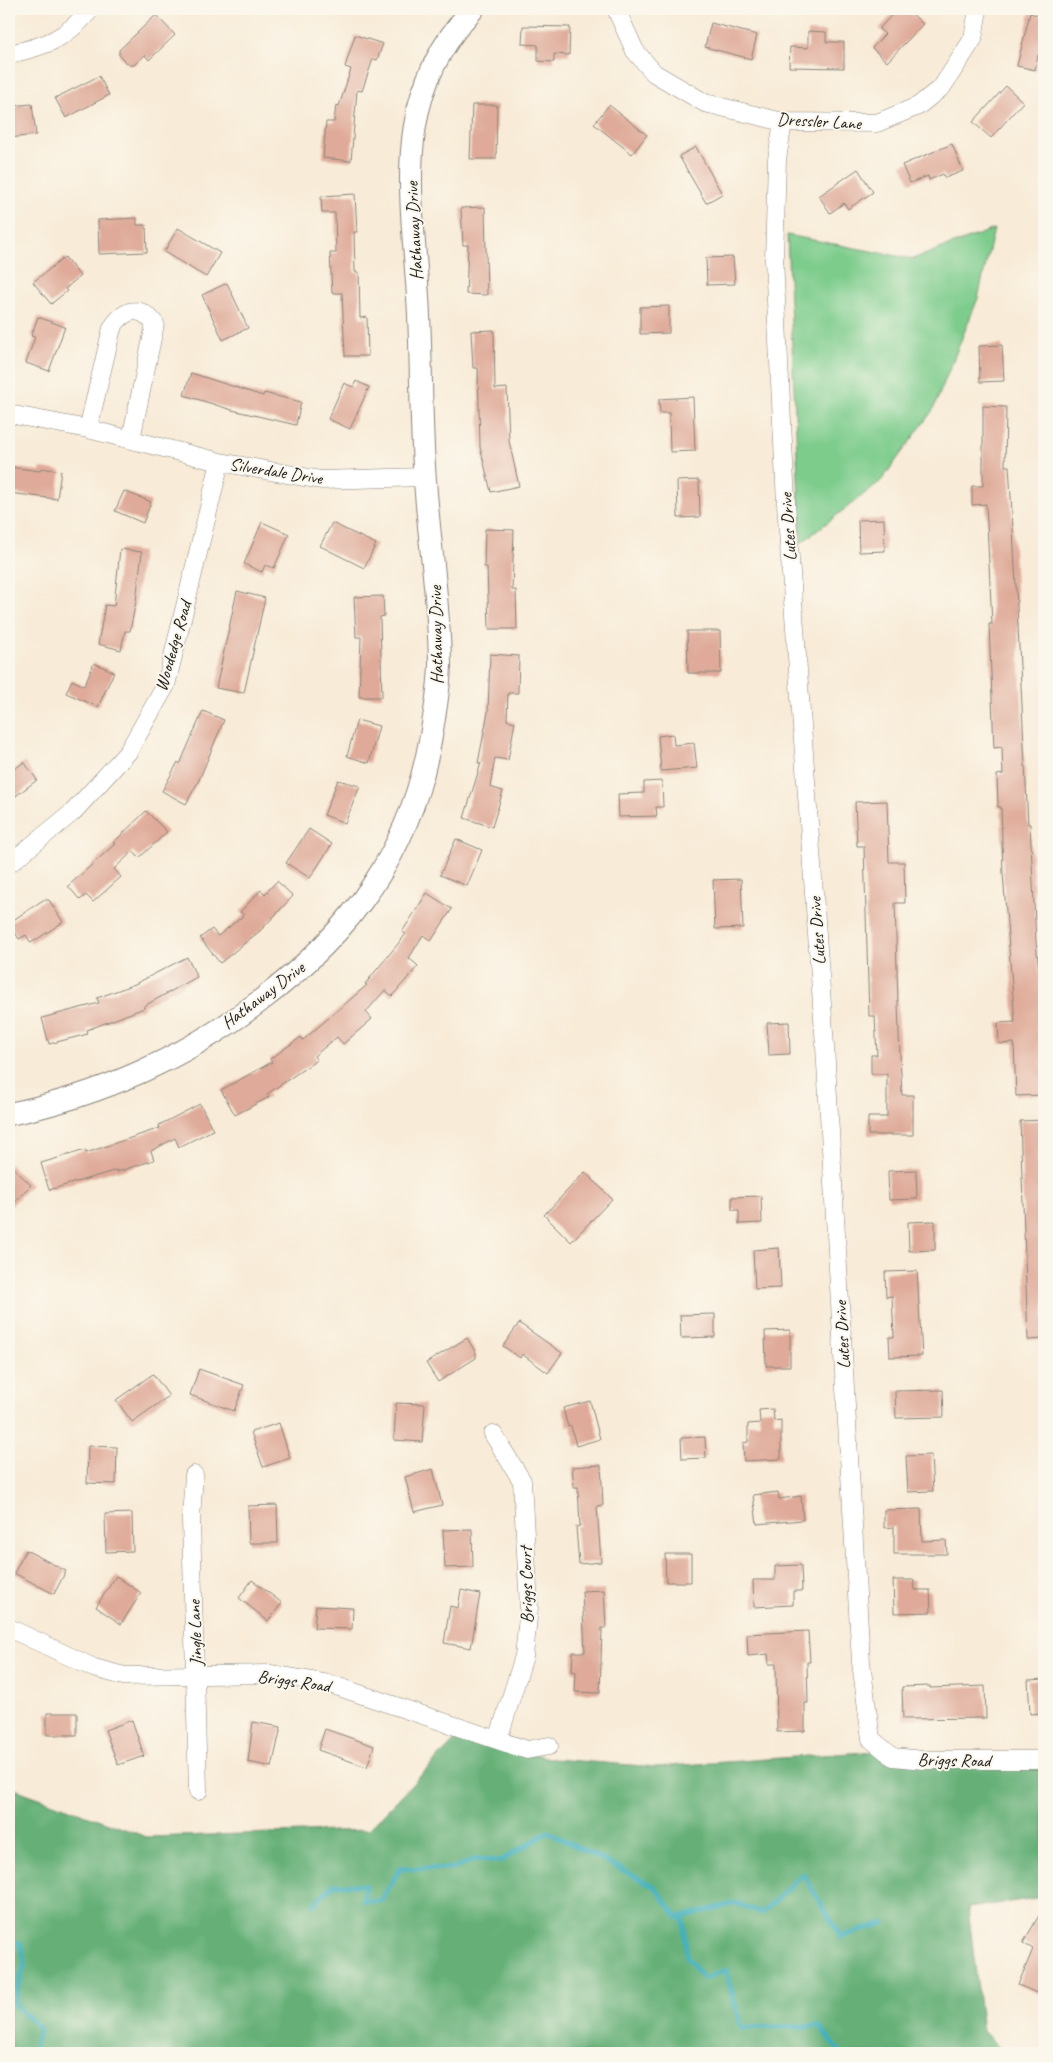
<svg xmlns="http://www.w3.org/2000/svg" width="1053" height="2062" font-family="Caveat,sans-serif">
	<rect width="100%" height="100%" fill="#fbf7ec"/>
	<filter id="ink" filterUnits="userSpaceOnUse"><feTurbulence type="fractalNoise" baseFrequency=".02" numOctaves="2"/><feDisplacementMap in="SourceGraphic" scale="10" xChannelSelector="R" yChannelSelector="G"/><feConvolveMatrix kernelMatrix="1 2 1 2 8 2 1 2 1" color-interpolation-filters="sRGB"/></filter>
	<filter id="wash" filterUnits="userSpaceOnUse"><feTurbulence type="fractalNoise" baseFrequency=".0096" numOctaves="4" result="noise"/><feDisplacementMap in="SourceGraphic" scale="20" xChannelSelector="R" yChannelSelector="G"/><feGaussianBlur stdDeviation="1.12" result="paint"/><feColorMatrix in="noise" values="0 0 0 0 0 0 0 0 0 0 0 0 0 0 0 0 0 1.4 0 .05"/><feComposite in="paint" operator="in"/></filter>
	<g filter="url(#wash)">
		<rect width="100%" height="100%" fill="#f8ebd7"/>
		<!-- green -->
		<path fill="#7dcc8c" stroke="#4c7454" d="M994,229l-16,69 -45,112 -52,71 -80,62 -14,-308 126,24z"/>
		<!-- forest -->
		<path fill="#66b078" stroke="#41664a" d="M460,1735l93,24 103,8 221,-16 167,9v137l-76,11 15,123 22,22h-996v-266l138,50 221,-7z"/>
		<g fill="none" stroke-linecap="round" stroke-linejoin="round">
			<!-- stream -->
			<path stroke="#3fafbb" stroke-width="5" d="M314,1904l19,-19h32l-2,16h18l19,-32 55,-1 22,-9 24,2 47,-29 106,54 24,32 58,-15 26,10 41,-39 38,63 43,-14
				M683,1916l4,41 17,22 22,-9 15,58 78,-2 22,27
				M9,1942l11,1 5,19 -11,42 26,24 -7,25"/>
		</g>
		<g id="blocks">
			<!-- building -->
			<path fill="#dfaa99" d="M897,9h10l16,15 -36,38 -15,-14 13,-14 -6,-5z
				M1030,13l14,4v39l-6,-1 -3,15 -18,-4z
				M156,15l19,20 -26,25 -4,-5 -11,10h-5l-10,-10v-5z
				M711,23l46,12 -6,24 -46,-12z
				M523,26l47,1 -1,28 -15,-1v8l-16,-1v-16l-16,-1z
				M808,31l18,1v10h18v26l-55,-1 1,-20 18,1z
				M355,35l28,9 -6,16 -4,-1 -11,32 -5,-1 -6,71 -28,-3 3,-36h8l2,-17 3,1 12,-37 -6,-2z
				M99,76l10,19 -43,23 -11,-20z
				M1006,86l17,16 -32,36 -18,-16z
				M32,104l4,31 -27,3v-27h3v-5z
				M472,105h25l-1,54h-26z
				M609,105l38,30 -15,19 -38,-30z
				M952,144l11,27 -18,7 -2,-4 -14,6 -1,-4 -18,7 -8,-18z
				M696,147l26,47 -16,9 -27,-47z
				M858,169l15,23 -25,17 -4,-6 -14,10 -11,-17z
				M355,194l2,38h-3l1,40h4l1,46 7,-1 1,39h-23l-3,-63h-10l-2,-40h6l-1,-40h-13l-1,-17z
				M485,207l2,88 -21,-1 2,-49h-5l-2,-37z
				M137,218v7h9l1,27 -48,2 -1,-34z
				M178,228l42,25 -14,24 -42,-25z
				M65,257l15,19 -15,13 2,2 -16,13 -18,-22z
				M733,257l2,27 -28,1 -1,-27z
				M227,283l21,45 -25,12 -21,-45z
				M669,306v27l-29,1v-27z
				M38,317l27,10 -16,44 -23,-8 9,-26 -4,-1z
				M494,330l1,59 12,-1 2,53 10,45 -28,6 -11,-45 -2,-79h-5l-2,-37z
				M1002,345l2,36 -24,1 -1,-36z
				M191,373l72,23 1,-3 37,9 -5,23 -64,-15 -48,-15z
				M356,381l13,6 -19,42 -22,-10 16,-36 9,4z
				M693,397l2,54 -25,1 -1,-39h-9l-1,-14z
				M983,406l23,1 -1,59h4l4,62 15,296h2l6,118 6,59 1,94 -27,1 -2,-53 -15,1 -1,-21 17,-1 -12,-148 -2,-67h-3l-1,-32 6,-1 -1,-27 -8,1 -5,-124h3l-6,-120 -14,1v-19h11z
				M9,467l31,4 1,-3 20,3 -4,28 -48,-6z
				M699,480l1,37 -22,1 -1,-37z
				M124,491l27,11 -8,21 -28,-12z
				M884,519l1,32 -26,1 -1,-32z
				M262,522l27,12 -15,34 -9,-3 -3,7 -18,-8z
				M332,523l44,21 -12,24 -44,-22z
				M485,529l29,1 -2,60h4l1,39h-28l-2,-62h-3z
				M120,549l22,3 -6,49 -6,30h-5l-4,19 -23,-6 7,-39 9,1z
				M237,591l28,7 -21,95 -28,-5z
				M383,596l1,20 -4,1 2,80h-23l2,-60h-5l-2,-40z
				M687,631h33l1,42h-33z
				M490,654l29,2 -1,37h-10l-1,27 8,2 -7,38 -13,-2 -5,29 13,4 -11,36 -28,-9 17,-55h-3l10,-51z
				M94,663l20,9 -16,35 -32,-14 6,-13 12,6z
				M203,711l21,9 -25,60 -13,24 -24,-13 16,-29 2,2z
				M357,720l22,6 -10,37 -22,-7z
				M673,734l1,11 20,-2 3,25 -36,3 -3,-35z
				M24,762l13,18 -28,21v-28z
				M338,780l22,6 -15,37 -21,-8z
				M662,781l1,26h-7l1,9 -38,1 -1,-23 26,-1v-11z
				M887,801l2,61h15l1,41h-10l4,132 3,60h11v40h-45v-18h19v-43h-16v-19h6l-2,-39h-6l-5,-170h-7l-2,-44z
				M146,811l21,21 -28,26 -6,-7 -19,18 7,8 -28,25 -7,-7 -6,5 -12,-14 47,-42 -2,-1z
				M309,829l23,15 -22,34 -24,-15z
				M456,839l26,11 -15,36 -27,-11z
				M741,879l2,49 -28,1 -2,-49z
				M277,881l16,15 -32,34 -41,33 -20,-25 12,-9 6,7 26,-21 -4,-3 21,-22 4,4z
				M427,893l25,16 -21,32 -8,-6 -14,23 9,8 -26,30 -7,-6 -19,22 6,7 -29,25 -6,-7 -23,19 3,4 -50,34 2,3 -34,18 -14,-25 51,-28 -2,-3 31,-22 2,3 64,-55 -2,-1 41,-50 -4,-2z
				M43,900h6l14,22 -32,21 -5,-8 -7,4 -10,-16z
				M187,957l10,20 -53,29v2l-57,22 1,4 -39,10 -7,-26 57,-15 -2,-5 38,-14z
				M789,1022l1,32 -21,1 -2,-32z
				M200,1104l13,26 -34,17 -4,-9 -24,13 3,9 -37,12v-2l-68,20 -8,-27 44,-13 1,3 74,-25 -1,-3z
				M1044,1120v219l-16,1 -8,-219z
				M9,1164l22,21 -22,23z
				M916,1170l1,29 -28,1 -1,-29z
				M585,1172l27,27 -41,43 -27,-27z
				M761,1196l1,27 -23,1v-14h-7v-13z
				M935,1221v29l-26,1 -1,-29z
				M779,1248l2,40 -26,1 -2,-39z
				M917,1271l5,85 -32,1 -1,-20h5l-2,-41 -6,1 -1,-25z
				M715,1314v23l-34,1 -1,-23z
				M519,1323l43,30 -14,20 -26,-19 -2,4 -17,-12z
				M790,1330v36h-24l-1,-35z
				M467,1338l9,15v5l-38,24 -12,-19z
				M199,1369l45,16 -10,26 -44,-16z
				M153,1374l16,22 -37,26 -16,-22z
				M943,1390l1,27 -48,1 -1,-27z
				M590,1401l10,38 -24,7 -5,-20 -3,1 -5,-19z
				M396,1403l29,1 -3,38 -28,-2z
				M773,1409l1,12 7,-1v39l-37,2 -1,-18 5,-1v-18l12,-1 -1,-13z
				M279,1423l11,35 -27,9 -12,-35z
				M705,1437l1,21 -24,1 -1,-21z
				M88,1446l29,1 -1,37 -29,-1z
				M931,1455l2,36 -25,1 -2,-36z
				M601,1465l2,40 -6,1 4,56 -22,2 -3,-37 4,-1 -2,-39h-4l-2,-20z
				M433,1469l9,36 -28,7 -9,-35z
				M778,1492l1,7 22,-3 2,24 -46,4 -4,-29z
				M277,1505l1,38h-29l-1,-37z
				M921,1509l1,32 24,-1 1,14h-53v-27l-10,1v-18z
				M132,1513l1,38 -27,1 -1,-38z
				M472,1529l1,38 -28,1 -2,-38z
				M26,1550l40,21 -12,23 -40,-21z
				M665,1554h26v28h-25z
				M801,1565l1,26h-9v14l-39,2 -1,-27h22v-14z
				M116,1576l25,17 -20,31 -25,-17z
				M252,1580l30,23 -14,18 -29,-23z
				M893,1580h21l1,10h15l1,22 -37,1z
				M461,1590l19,4 -9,54 -27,-5 6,-37 8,2z
				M604,1590l2,38h-4l-2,65 -25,-1 1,-20 -4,-1 1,-19h12l-3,-61z
				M316,1606l37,2 -1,21 -38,-1z
				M808,1631l2,31h-3l1,41h-3v28l-28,1 -1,-68h-7l-1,-10 -20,2 -1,-22z
				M1044,1679v34l-14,1 -2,-34z
				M930,1686v2l55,-2 1,32 -83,1 -1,-32z
				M47,1713h30v22h-30z
				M132,1720l12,36 -26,9 -13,-35z
				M253,1722l28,5 -9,40 -24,-5z
				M325,1729l49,17 -7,21 -49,-17z
				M1044,1907v89l-26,-11 15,-36 -10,-6z"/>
		</g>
	</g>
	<g filter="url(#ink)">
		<use href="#blocks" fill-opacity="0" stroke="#8a847a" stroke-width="1"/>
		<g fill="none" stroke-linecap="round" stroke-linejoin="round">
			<!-- minor casing -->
			<g stroke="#8a847a" stroke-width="19">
				<path id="minor" d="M616,9l19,42 19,22 51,30 78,19 94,1 41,-17 24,-19 31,-48 5,-30
					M9,54c38,-8 56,-15 82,-45
					M783,122l-6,37 -3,101 12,243 39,543 36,616 10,77 22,18 30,3h121
					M9,414l79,15 132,33 101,18 103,-3
					M88,429l24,-101c12,-19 28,-24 43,-4l-24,115
					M9,864l64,-52 55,-60 38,-67 54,-223
					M493,1434l29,47 7,126 -5,49 -26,84
					M194,1475l-3,43 7,273
					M9,1628l85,40 30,8 148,-2 58,10 197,66 22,-4"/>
			</g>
			<!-- tertiary casing -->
			<g stroke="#8a847a" stroke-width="24">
				<path id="tertiary" d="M9,1114c90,-18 178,-57 251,-113 92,-69 151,-150 171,-265 4,-24 9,-50 9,-74 -1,-61 -11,-122 -15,-182 -5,-61 -3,-122 -7,-183 -7,-108 -26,-202 55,-288"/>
			</g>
			<!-- minor -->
			<use href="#minor" stroke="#fff" stroke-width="18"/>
			<!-- tertiary -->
			<use href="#tertiary" stroke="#fff" stroke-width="22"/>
		</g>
	</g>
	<g text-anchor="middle" stroke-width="4" stroke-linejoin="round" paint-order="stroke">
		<!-- street labels -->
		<g font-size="18" fill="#1c1c1c" stroke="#fbf7ec">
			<text transform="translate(819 121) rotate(3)" y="6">Dressler Lane</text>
			<text transform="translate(414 231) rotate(-93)" y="6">Hathaway Drive</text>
			<text transform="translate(276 471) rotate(9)" y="6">Silverdale Drive</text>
			<text transform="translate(788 527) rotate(-94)" y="6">Lutes Drive</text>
			<text transform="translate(436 635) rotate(-91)" y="6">Hathaway Drive</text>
			<text transform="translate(173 646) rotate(-74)" y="6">Woodedge Road</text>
			<text transform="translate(817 931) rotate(-94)" y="6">Lutes Drive</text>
			<text transform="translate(263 995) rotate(-37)" y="6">Hathaway Drive</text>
			<text transform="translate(842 1335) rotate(-93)" y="6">Lutes Drive</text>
			<text transform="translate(526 1585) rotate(-91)" y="6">Briggs Court</text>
			<text transform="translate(195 1633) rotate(-92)" y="6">Jingle Lane</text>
			<text transform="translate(294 1681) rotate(8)" y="6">Briggs Road</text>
			<text transform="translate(954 1760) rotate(1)" y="6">Briggs Road</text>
		</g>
	</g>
	<!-- margin -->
	<rect width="1053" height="2062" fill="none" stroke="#fbf7ec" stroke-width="30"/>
</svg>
